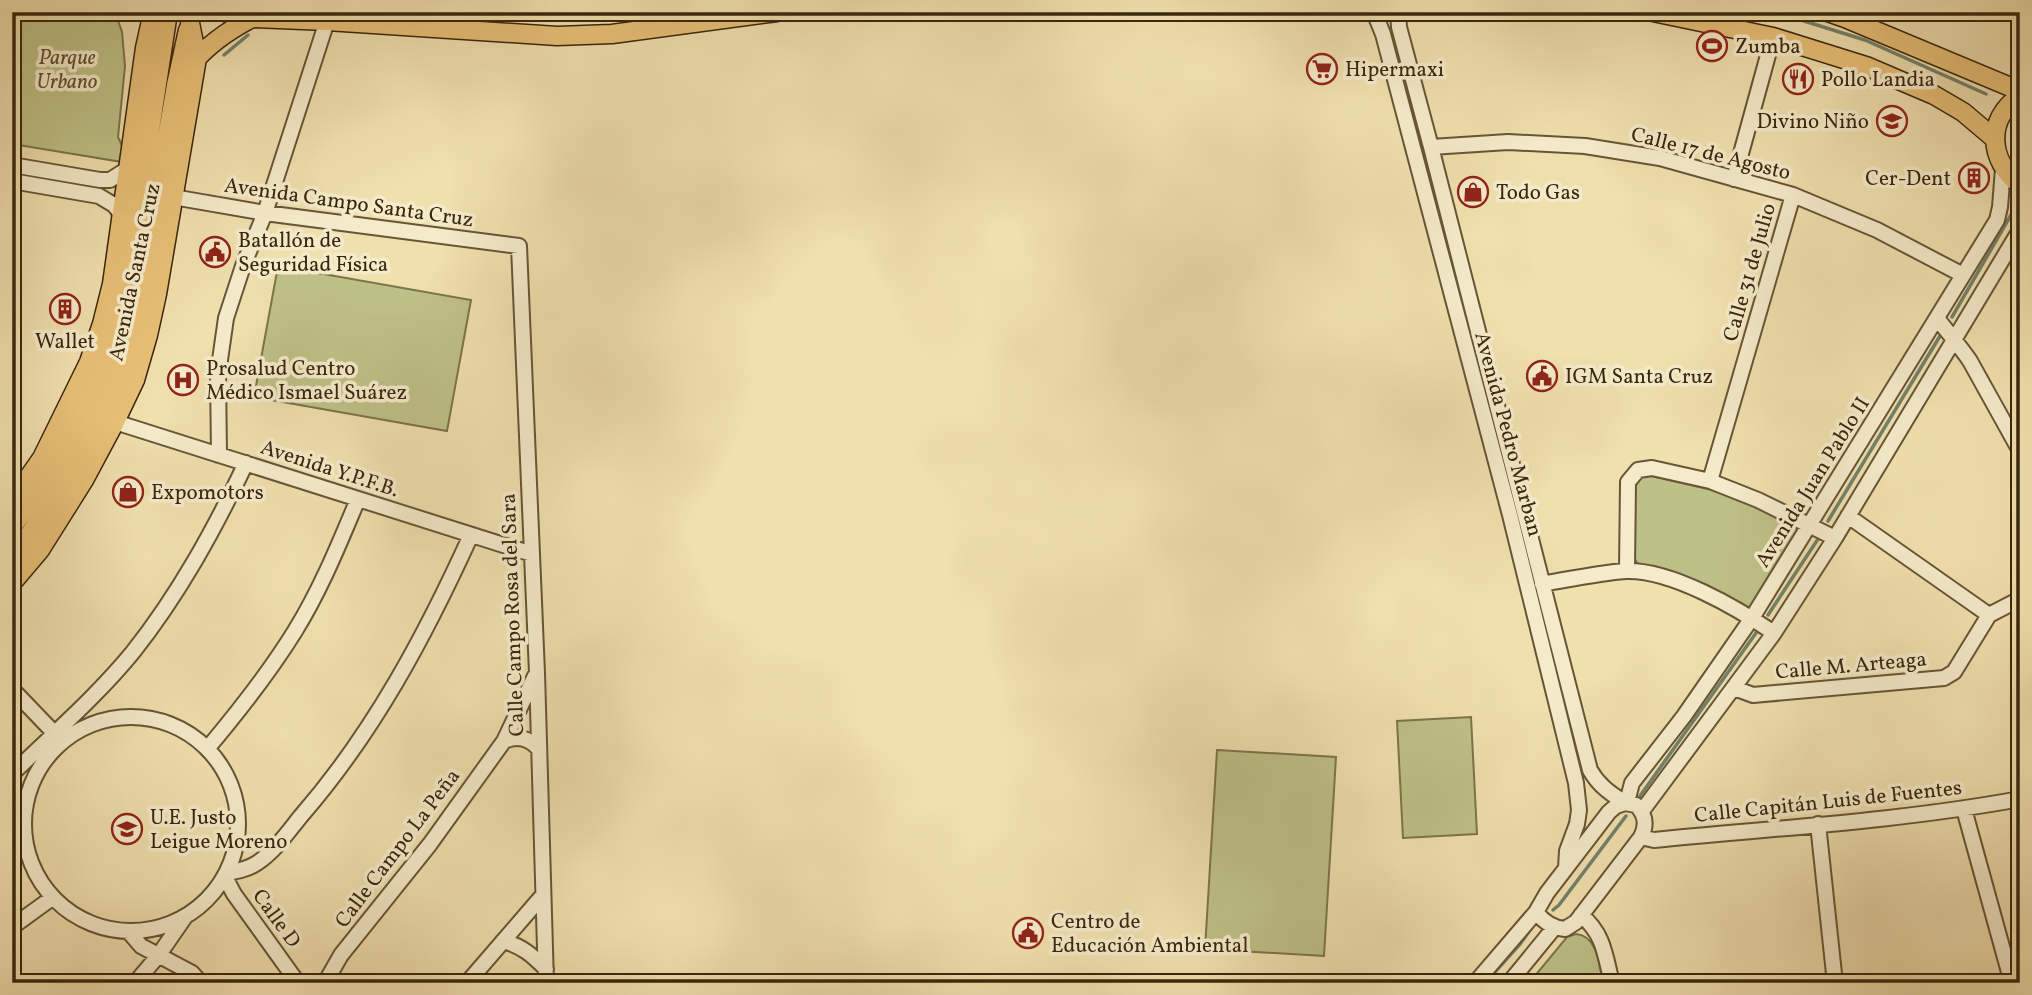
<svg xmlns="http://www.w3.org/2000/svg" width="2032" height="995" font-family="Vollkorn,serif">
	<rect width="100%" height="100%" fill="#f0e0ae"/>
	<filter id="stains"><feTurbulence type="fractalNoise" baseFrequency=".00286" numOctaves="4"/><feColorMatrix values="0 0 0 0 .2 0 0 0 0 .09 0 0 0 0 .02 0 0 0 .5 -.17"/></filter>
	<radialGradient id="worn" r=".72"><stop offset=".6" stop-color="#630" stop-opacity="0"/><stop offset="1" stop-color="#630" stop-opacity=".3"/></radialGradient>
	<!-- green -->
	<path fill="#bec187" stroke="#7c744a" stroke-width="2" d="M12,12h103l7,20 3,34 -7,71 6,13 -2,12 -110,-18z
		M278,266l193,34 -24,131 -193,-34z
		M1647,475l74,17 81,34 -52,83 -68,-33 -43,-10 -6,-10 1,-72 7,-8z
		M1471,717l6,117 -74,4 -6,-117z
		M1217,750l119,7 -12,199 -119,-7z
		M1576,934c22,2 23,31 27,49h-74l38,-46z"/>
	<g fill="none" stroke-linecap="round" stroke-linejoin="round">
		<!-- stream -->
		<path stroke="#73816b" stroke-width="3.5" d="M1775,12l90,28 121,54
			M224,55l24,-20
			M1952,317l63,-109
			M1828,521l112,-185
			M1768,615l50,-76
			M1640,796l116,-163
			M1553,910l6,-5 67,-89
			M1485,983l35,-39 13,-18"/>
		<!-- minor casing -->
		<g stroke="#675535" stroke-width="18">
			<path id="minor" d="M1374,12l9,22 127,481 66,268 3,27 -2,14 -10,27 -1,17
				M1398,12l1,15 32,120 159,623c9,16 20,23 35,33
				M1431,147l77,-5 77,4 75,12 133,37 84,35 86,45
				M12,165l88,15h10l19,-12
				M1734,179l39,-142
				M12,181l87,15 15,9 7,9
				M173,197l92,16 254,33 18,427 9,310
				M1937,318c11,15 23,28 33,43l50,90
				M115,422l417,132
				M219,455l-1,-81 8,-56 17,-52 22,-53 62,-192
				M1710,481l83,-286
				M1848,516l141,99
				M1627,570l1,-88 10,-12 14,-2 58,13 48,19 77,38
				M1542,584c20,-4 39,-7 58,-10 9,-1 18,-3 27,-3 45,-1 110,37 147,62
				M1734,688l19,7 191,-17 10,-6 35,-57 31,-16
				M12,689l47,49
				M24 824a107 107 0 1 1 214 0a107 107 0 1 1-214 0Z
				M504,741c13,-6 25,-3 34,7
				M207,749c32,-38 62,-76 88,-118 26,-42 44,-87 63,-132
				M12,774c41,-40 85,-78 121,-122 46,-58 81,-122 113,-189
				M1627,802l5,-19 52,-67 68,-98 245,-398 3,-13 3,-38
				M1625,803l11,2c10,10 11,20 5,32l-65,85 -11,7c-13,-1 -22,-8 -29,-17l11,-19 62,-81 7,-6z
				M1964,809l48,174
				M1642,811l132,-178 61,-95 185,-308
				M1818,824l17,159
				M1641,837l13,3c122,-12 246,-19 366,-41
				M227,873c11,-2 21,-4 30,-10 17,-11 31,-31 44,-47 73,-84 124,-180 170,-281
				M225,877l9,17 64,89
				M1581,915c23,19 24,40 31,68
				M12,927l40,-29
				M129,932l12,14 51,27 9,10
				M503,941c19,5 29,14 43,28
				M135,983l23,-27 27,-39
				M325,983l16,-28 89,-111 74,-103 31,-65
				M467,983l76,-88
				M1475,983l61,-71
				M1509,983l45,-55"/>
		</g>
		<!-- major casing -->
		<g stroke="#39270d" stroke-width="21">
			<path id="major" d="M225,12l27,6 75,3 230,15 55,-2 165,-22
				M1653,12l120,25 93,29 68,29 29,17 32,27
				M1828,12l17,6 175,73
				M191,65c17,-21 38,-35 61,-47
				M2020,96c-35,23 -31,65 0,89
				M12,501l30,-43 47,-96 13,-38 10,-40 33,-236 8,-36
				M12,527l44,-62 29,-58 19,-39 13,-40 9,-41 41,-268 -2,-7
				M12,557l13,-16 45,-68 49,-99 13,-41 9,-43 35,-205 12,-55
				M12,583l28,-33 44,-70 31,-58 20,-42 13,-45 9,-41 40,-236 -7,-35"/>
		</g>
		<!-- minor -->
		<use href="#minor" stroke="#f5ebca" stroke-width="14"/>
		<!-- major -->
		<use href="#major" stroke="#e8c077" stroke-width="18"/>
	</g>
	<!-- icons -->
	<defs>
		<g id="stadium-ring" transform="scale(1.575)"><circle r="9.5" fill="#f5ebca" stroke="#8f2418" stroke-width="1.5"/><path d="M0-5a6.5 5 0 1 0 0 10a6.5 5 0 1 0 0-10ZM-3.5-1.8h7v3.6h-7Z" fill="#8f2418"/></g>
		<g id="supermarket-ring" transform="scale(1.575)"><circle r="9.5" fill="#f5ebca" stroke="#8f2418" stroke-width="1.5"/><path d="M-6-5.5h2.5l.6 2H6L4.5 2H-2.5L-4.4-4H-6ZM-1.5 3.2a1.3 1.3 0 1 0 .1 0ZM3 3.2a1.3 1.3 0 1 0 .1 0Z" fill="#8f2418"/></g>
		<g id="restaurant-ring" transform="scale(1.575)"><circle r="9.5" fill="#f5ebca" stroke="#8f2418" stroke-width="1.5"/><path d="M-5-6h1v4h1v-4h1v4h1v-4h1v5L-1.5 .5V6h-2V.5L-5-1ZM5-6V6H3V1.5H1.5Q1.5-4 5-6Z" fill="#8f2418"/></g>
		<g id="school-ring" transform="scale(1.575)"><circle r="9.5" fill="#f5ebca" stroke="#8f2418" stroke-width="1.5"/><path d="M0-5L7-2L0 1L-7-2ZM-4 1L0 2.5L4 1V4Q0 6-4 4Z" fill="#8f2418"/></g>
		<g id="building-ring" transform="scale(1.575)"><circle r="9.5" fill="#f5ebca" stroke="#8f2418" stroke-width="1.5"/><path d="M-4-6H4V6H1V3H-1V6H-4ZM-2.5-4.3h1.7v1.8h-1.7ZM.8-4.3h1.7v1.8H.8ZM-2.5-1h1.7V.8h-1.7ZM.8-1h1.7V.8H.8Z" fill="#8f2418"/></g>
		<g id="shop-ring" transform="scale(1.575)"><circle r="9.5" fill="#f5ebca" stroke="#8f2418" stroke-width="1.5"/><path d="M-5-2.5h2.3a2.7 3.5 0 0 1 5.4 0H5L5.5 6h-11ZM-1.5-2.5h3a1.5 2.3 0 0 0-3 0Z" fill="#8f2418"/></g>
		<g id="civic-ring" transform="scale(1.575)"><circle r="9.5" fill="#f5ebca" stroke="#8f2418" stroke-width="1.5"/><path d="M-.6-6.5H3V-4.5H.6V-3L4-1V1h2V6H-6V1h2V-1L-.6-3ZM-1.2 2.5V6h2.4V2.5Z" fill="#8f2418"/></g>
		<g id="hospital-ring" transform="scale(1.575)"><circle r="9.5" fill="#f5ebca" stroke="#8f2418" stroke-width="1.5"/><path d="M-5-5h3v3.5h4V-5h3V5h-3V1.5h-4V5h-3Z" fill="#8f2418"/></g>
	</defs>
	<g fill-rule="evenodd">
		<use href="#stadium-ring" x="1712" y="46"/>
		<use href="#supermarket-ring" x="1322" y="69"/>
		<use href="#restaurant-ring" x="1798" y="79"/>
		<use href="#school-ring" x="1892" y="121"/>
		<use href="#building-ring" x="1974" y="178"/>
		<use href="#shop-ring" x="1473" y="192"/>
		<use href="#civic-ring" x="215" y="252"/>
		<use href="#building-ring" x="65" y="309"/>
		<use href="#civic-ring" x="1542" y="376"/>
		<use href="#hospital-ring" x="183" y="380"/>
		<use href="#shop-ring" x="128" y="492"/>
		<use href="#school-ring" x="127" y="829"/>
		<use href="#civic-ring" x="1028" y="933"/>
	</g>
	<g text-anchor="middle" stroke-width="7" stroke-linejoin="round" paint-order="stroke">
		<!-- poi labels -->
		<g font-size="21" fill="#39270d" stroke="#f5ebca" text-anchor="start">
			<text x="1735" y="53">Zumba</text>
			<text x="1345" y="76">Hipermaxi</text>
			<text x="1821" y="86">Pollo Landia</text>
			<text x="1869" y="128" text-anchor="end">Divino Niño</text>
			<text x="1951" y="185" text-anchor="end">Cer-Dent</text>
			<text x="1496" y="199">Todo Gas</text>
			<text x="238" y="247">Batallón de<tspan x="238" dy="24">Seguridad Física</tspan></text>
			<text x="65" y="348" text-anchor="middle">Wallet</text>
			<text x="206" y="375">Prosalud Centro<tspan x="206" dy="24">Médico Ismael Suárez</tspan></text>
			<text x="1565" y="383">IGM Santa Cruz</text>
			<text x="151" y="499">Expomotors</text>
			<text x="150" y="824">U.E. Justo<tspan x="150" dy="24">Leigue Moreno</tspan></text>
			<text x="1051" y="928">Centro de<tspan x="1051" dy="24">Educación Ambiental</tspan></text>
		</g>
		<!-- park labels -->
		<g font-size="21" font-style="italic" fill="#5a4e2c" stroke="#f5ebca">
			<text x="67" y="64">Parque<tspan x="67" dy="24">Urbano</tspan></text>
		</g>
		<!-- street labels -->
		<g font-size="21" fill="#39270d" stroke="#f5ebca">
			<text transform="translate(1711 153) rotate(14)" y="7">Calle 17 de Agosto</text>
			<text transform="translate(349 202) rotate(8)" y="7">Avenida Campo Santa Cruz</text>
			<text transform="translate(134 272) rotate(-78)" y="7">Avenida Santa Cruz</text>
			<text transform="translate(1749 272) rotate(-74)" y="7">Calle 31 de Julio</text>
			<text transform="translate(1509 434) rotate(75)" y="7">Avenida Pedro Marban</text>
			<text transform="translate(330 468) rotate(18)" y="7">Avenida Y.P.F.B.</text>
			<text transform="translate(1812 482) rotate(-58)" y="7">Avenida Juan Pablo II</text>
			<text transform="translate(512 615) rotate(-92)" y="7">Calle Campo Rosa del Sara</text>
			<text transform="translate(1851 665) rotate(-5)" y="7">Calle M. Arteaga</text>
			<text transform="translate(1828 801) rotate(-6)" y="7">Calle Capitán Luis de Fuentes</text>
			<text transform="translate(397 848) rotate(-53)" y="7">Calle Campo La Peña</text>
			<text transform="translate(277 918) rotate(54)" y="7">Calle D</text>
		</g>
	</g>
	<!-- margin -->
	<rect width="2032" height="995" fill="none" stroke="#f0e0ae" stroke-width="42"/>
	<rect x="14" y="14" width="2004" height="967" fill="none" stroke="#39270d" stroke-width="3.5"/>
	<rect x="21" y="21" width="1990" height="953" fill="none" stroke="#39270d" stroke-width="2"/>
	<rect width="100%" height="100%" filter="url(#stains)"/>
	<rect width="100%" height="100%" fill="url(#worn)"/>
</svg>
